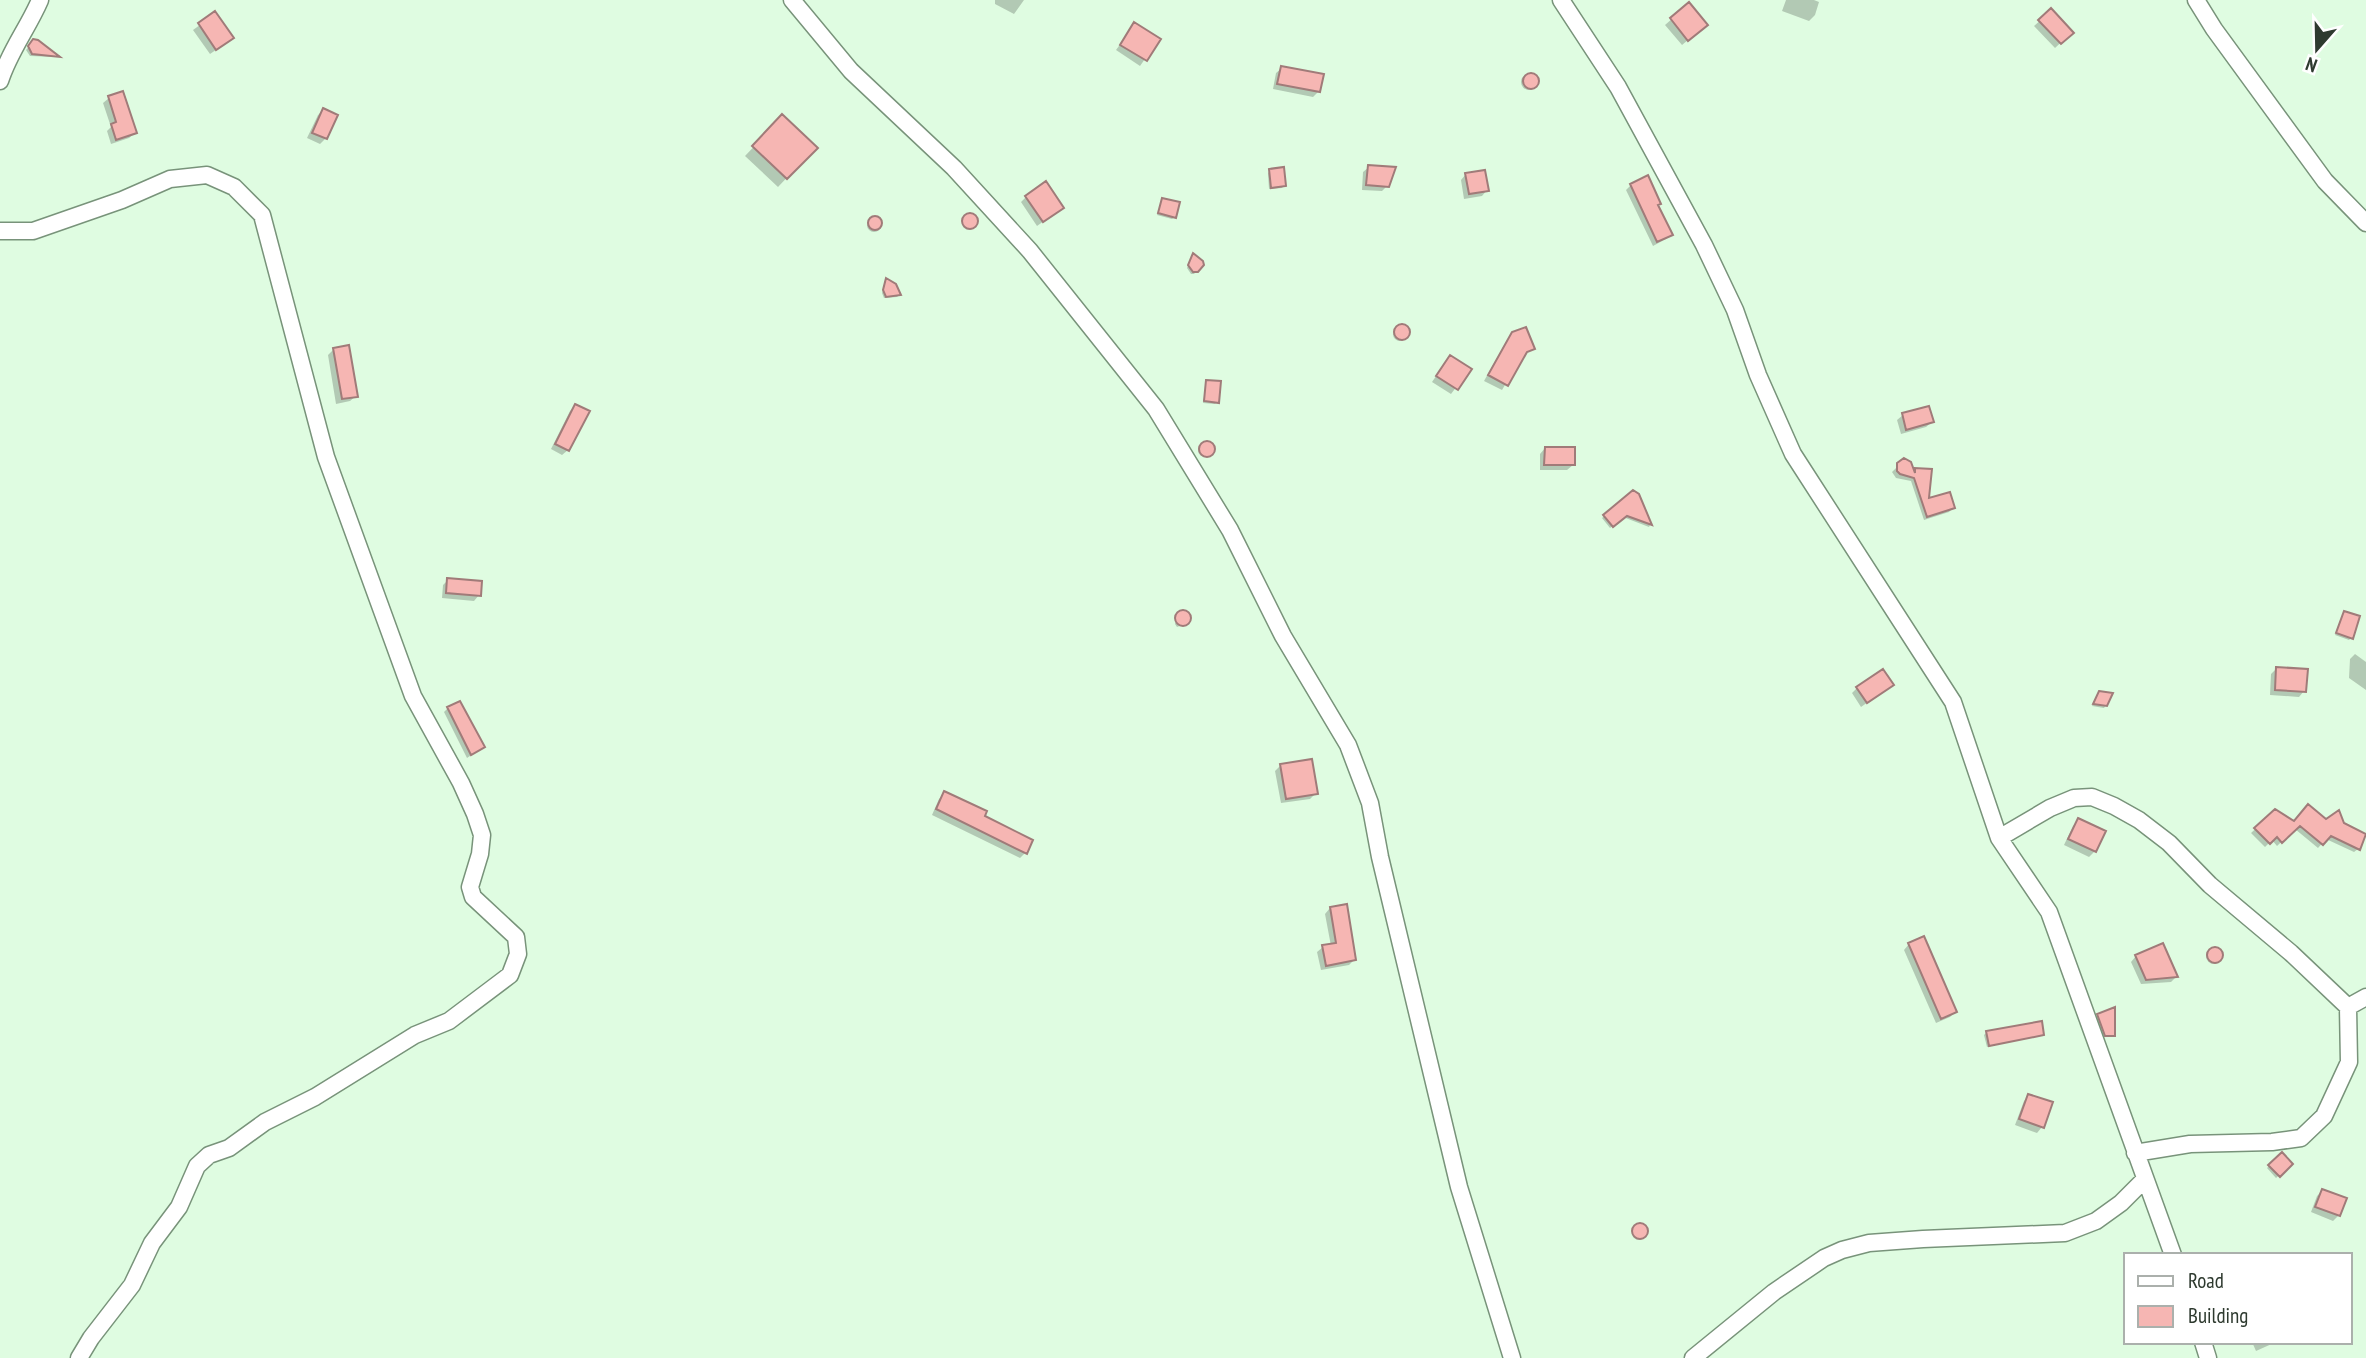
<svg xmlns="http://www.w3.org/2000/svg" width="2366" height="1358" font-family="'PT Sans Narrow',sans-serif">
	<rect width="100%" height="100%" fill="#dffce1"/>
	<!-- shadow -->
	<path fill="#0003" d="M995,0h29l-10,14 -19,-10z
		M1786,0h28l5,2 -4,13 -6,6 -27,-10z
		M1689,4l11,26 -18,15 -17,-20z
		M2051,11l20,22 -16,15 -21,-22z
		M215,14l11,29 -16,11 -17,-24z
		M1135,24l24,15 -19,27 -24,-16z
		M34,41l4,1 19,15 -27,-1 -4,-6z
		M1282,68l37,23 -6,6 -40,-8 3,-16z
		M1521 82a8 8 0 1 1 16 0a8 8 0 1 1-16 0Z
		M122,93l13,40 -6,5 -18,6 -4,-13 4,-4 -8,-24 6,-5z
		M323,110l3,28 -6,6 -13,-6 11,-23z
		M782,117l33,31 -37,39 -33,-31z
		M1369,167l18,19 -5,5 -20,-1 1,-18z
		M1270,171l14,14 -2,3 -13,1 -1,-16z
		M1466,174l21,16 -5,6 -18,3 -3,-19z
		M1631,185l25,21 15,28 -5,5 -13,7 -27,-56z
		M1026,197l36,11 -25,18 -16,-24z
		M1162,200l13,17 -3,2 -15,-4z
		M962 223a7 7 0 1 1 14 0a7 7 0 1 1-14 0Z
		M867 225a7 7 0 1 1 14 0a7 7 0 1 1-14 0Z
		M1193,255l9,10 -8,9h-3l-4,-6z
		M886,280l13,15 -2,2 -13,1 -2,-5z
		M1393 334a7 7 0 1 1 14 0a7 7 0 1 1-14 0Z
		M1513,334l20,14 -10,7 -21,35 -18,-9 23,-41z
		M334,349l22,47 -6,5 -14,3 -8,-49z
		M1445,363l25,6 -19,25 -19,-12z
		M1207,381l10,21 -2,2 -12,-1z
		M575,406l-7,44 -6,5 -11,-6 19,-38z
		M1903,415l29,7 -6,5 -25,7 -4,-14z
		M1198 450a7 7 0 1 1 14 0a7 7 0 1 1-14 0Z
		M1545,448l28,17 -6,5h-27v-16z
		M1904,460l13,10 10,31 26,7 -4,4 -25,8 -13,-39 -15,-3 -4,-6z
		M1633,492l5,3 12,30 -1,2 -26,-10 -13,11 -8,-10z
		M448,580l31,15 -5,6 -32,-3 1,-13z
		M1184,612l4,3 -1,8 -10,4 -2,-3 1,-7z
		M2345,613l6,25 -2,2 -14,-5z
		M2355,654l11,8v28l-17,-12 1,-19z
		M2277,668l27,23 -5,6 -29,-2 1,-21z
		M1892,685l-31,22 -9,-14 5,-5z
		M2099,692l7,13 -2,3 -12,-2z
		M448,708l35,39 -16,11 -23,-46z
		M1281,765l35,28 -6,6 -29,4 -6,-32z
		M945,793l37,23 43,37 -5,5 -88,-43 7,-16z
		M2275,811l19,12 32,-2 16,4 16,24 -4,3 -28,-13 -8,9 -23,-19 -18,17 -5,-6 -7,7 -14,-14z
		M2078,820l17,31 -6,6 -25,-12 9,-19z
		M1330,908l25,51 -6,6 -28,5 -4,-18 6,-5 8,-1 -6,-32z
		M1909,944l46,68 -5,5 -14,6 -32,-73z
		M2206 956a8 8 0 1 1 16 0a8 8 0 1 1-16 0Z
		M2136,956l40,21 -5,5 -30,2 -10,-22z
		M2098,1016l16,19 -3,2h-8l-7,-19z
		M1986,1033l56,1 -55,13 -3,-12z
		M2029,1096l13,31 -5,6 -22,-8 9,-24z
		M2282,1154l9,10 -15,14 -9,-10z
		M2322,1191l17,24 -6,6 -22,-9 6,-16z
		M1632 1233a7 7 0 1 1 14 0a7 7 0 1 1-14 0Z
		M2252,1342h24l-20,9z"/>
	<!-- building -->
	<path fill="#f6b6b3" stroke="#a07b79" stroke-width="2" d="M1689,2l19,23 -20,16 -18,-23z
		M2051,8l23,25 -13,11 -23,-24z
		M215,11l19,27 -18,12 -18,-27z
		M1134,22l27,17 -14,22 -27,-16z
		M33,39l5,1 22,17 -28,-3 -4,-8z
		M1281,66l43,8 -4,18 -43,-8z
		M1523 81a8 8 0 1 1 16 0a8 8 0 1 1-16 0Z
		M123,91l14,42 -21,7 -5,-16 5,-2 -8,-26z
		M323,108l15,7 -11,24 -15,-6z
		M782,114l36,34 -31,31 -35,-33z
		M1368,165l28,2 -7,20 -23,-2z
		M1284,167l2,19 -15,2 -2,-19z
		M1485,170l4,21 -20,3 -4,-21z
		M1648,175l13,29 -3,1 15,30 -16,7 -27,-58z
		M1046,181l18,27 -21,14 -18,-26z
		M1162,198l18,4 -4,16 -18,-5z
		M962 221a8 8 0 1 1 16 0a8 8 0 1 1-16 0Z
		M868 223a7 7 0 1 1 14 0a7 7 0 1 1-14 0Z
		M1193,253l10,8 1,4 -6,7h-5l-5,-7z
		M886,278l10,6 5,11 -15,2 -3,-7z
		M1394 332a8 8 0 1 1 16 0a8 8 0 1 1-16 0Z
		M1526,327l9,22 -8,3 -19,34 -20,-11 24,-43z
		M349,345l9,52 -16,2 -9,-51z
		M1450,355l22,14 -14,21 -22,-14z
		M1206,380l15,1 -2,22 -15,-2z
		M575,404l15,7 -21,40 -14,-7z
		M1929,406l5,16 -28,8 -4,-17z
		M1199 449a8 8 0 1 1 16 0a8 8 0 1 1-16 0Z
		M1545,447h30v18h-31z
		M1904,458l7,4 4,11v-5l17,1 -3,29 21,-6 5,16 -28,9 -13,-39 -14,-4 -3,-3v-8z
		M1633,490l6,4 13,31 -25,-9 -14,11 -10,-12z
		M447,578l35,3 -1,15 -35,-3z
		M1175 618a8 8 0 1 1 16 0a8 8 0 1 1-16 0Z
		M2344,611l16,5 -7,23 -17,-6z
		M2276,667l32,2 -2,23 -31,-2z
		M1883,669l11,16 -27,18 -11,-16z
		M2099,691l14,2 -6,13 -14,-2z
		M460,701l25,46 -14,8 -24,-48z
		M1312,759l6,35 -32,5 -6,-35z
		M944,791l43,20 -2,5 48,24 -6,14 -91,-45z
		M2308,804l18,15 13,-9 5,13 22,11 -6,16 -29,-14 -8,9 -23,-19 -18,17 -5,-6 -7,7 -16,-16 21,-19 19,12z
		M2078,818l28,13 -10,21 -28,-13z
		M1347,904l9,56 -30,6 -4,-21 14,-2 -6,-36z
		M1924,936l33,76 -16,7 -33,-76z
		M2163,943l15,34 -32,3 -11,-25z
		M2207 955a8 8 0 1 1 16 0a8 8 0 1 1-16 0Z
		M2115,1007v29h-10l-8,-22z
		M2042,1021l2,14 -55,11 -3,-15z
		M2028,1094l25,8 -9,26 -25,-9z
		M2282,1152l11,12 -13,13 -12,-12z
		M2322,1189l25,9 -7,18 -25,-9z
		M1632 1231a8 8 0 1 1 16 0a8 8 0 1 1-16 0Z"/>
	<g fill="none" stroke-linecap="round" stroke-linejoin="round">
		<!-- street casing -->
		<g stroke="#78937a" stroke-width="19">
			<path id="street" d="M792,0l59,71 103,97 76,83 126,158 74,121 53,106 65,109 22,58 10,54 79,330 53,171
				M1561,0l57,87 86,158 31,65 23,65 35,79 160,248 46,136 50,74 124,343
				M2196,0l18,29 111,152 41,42
				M0,81c9,-29 28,-53 40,-81
				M0,231h33l89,-31 48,-21 37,-4 27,12 28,28 64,242 87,239 48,87 14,31 7,21 -2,19 -10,33 3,10 43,40 2,17 -8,21 -61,46 -34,14 -100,62 -50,25 -36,26 -20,7 -12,11 -18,41 -27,36 -20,42 -41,53 -12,20
				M1999,838l51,-30 24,-10 18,-1 22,9 25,14 30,23 41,42 81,68 57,54 18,-10
				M2135,1153l55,-9 82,-2 29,-4 23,-22 25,-54 -1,-55
				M2203,1342l5,16
				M1693,1358l81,-66 50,-34 18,-8 27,-7 54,-4 142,-6 31,-12 25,-18 23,-23"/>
		</g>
		<!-- street -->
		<use href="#street" stroke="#fff" stroke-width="16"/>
	</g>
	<!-- legend -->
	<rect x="2124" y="1253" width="228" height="91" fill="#ffffff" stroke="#abb0ac" stroke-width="2"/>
	<rect x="2138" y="1276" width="35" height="10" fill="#ffffff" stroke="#abb0ac" stroke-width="2"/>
	<text x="2188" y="1288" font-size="21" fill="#2e3a2f">Road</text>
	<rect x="2138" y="1306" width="35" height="21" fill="#f6b6b3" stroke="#abb0ac" stroke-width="2"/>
	<text x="2188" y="1323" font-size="21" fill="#2e3a2f">Building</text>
	<!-- north arrow -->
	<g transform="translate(2317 49) rotate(200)" stroke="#ffffff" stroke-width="5" paint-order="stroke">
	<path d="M0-5L12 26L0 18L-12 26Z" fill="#2e3a2f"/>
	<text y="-10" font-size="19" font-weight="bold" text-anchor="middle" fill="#2e3a2f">N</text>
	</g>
</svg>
